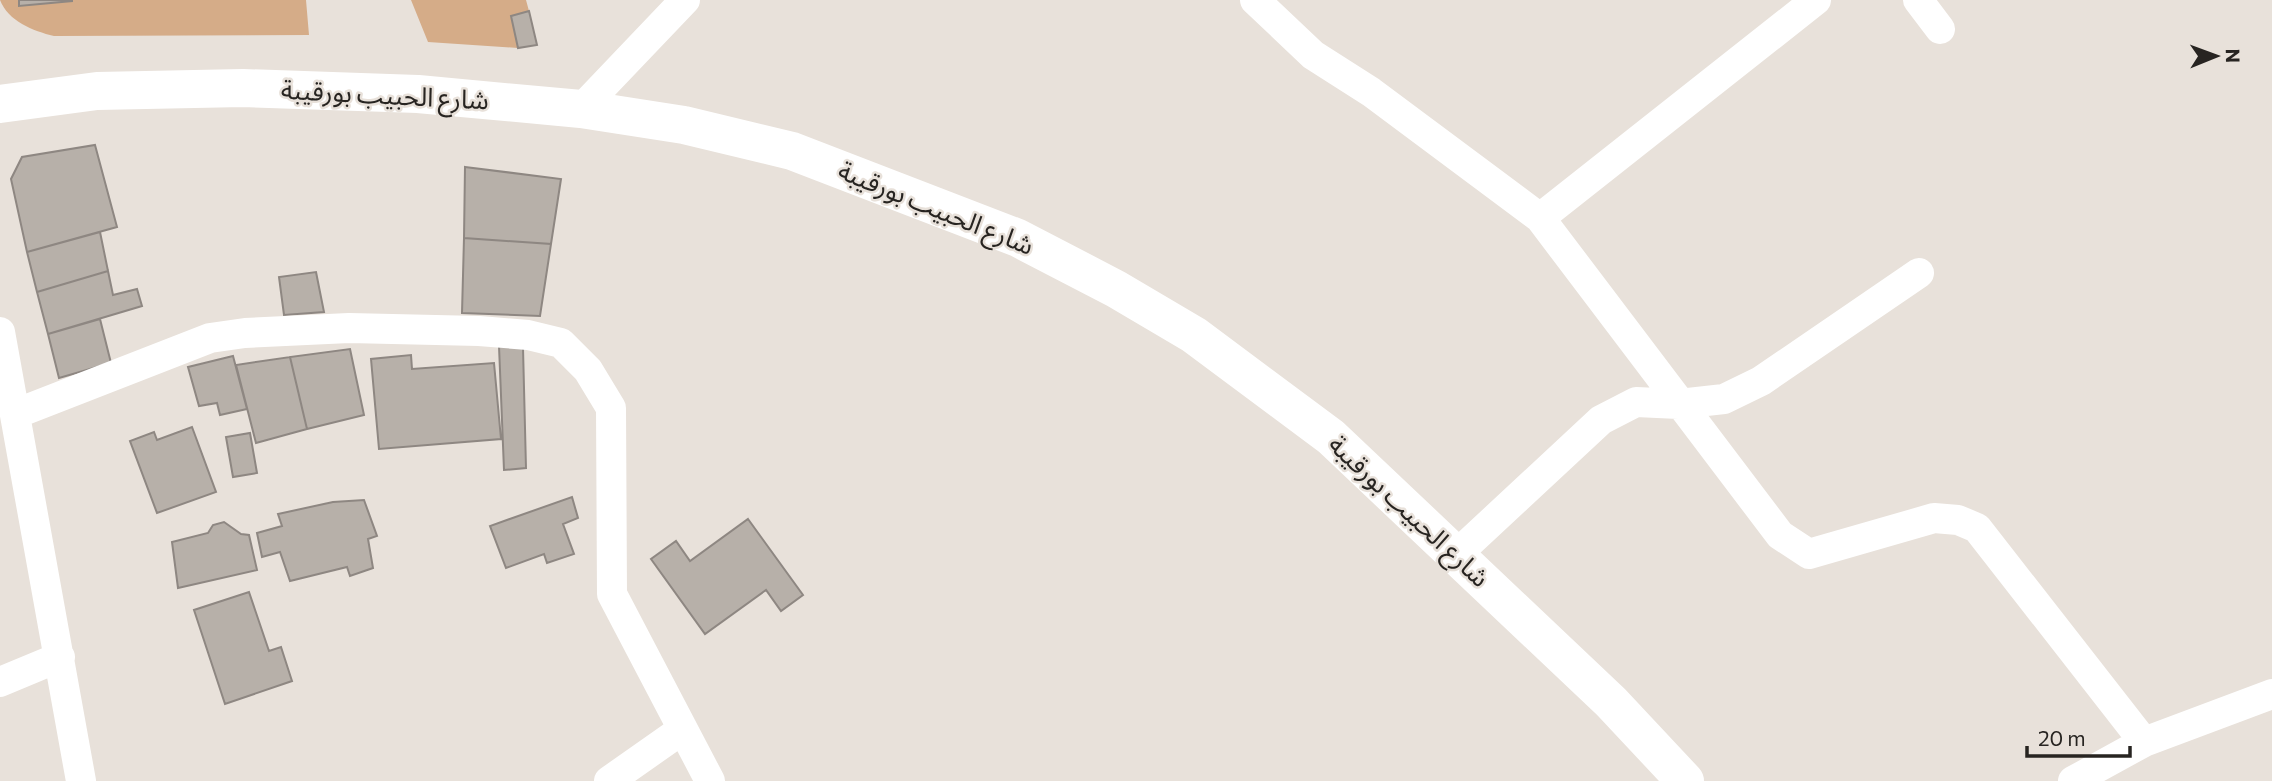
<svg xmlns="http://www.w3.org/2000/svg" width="2272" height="781" font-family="Commissioner,'Noto Sans Arabic',sans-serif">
	<rect width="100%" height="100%" fill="#e8e1da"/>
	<!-- green -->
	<path fill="#d5ac88" d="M0,0h306l3,35 -255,1c-21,-5 -46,-15 -54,-36z
		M411,0h115l3,11 -17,5 6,32 -90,-6z"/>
	<!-- building -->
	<path fill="#b7b0a9" stroke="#8e8782" stroke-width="2" d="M19,0h53v1l-53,5z
		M529,11l8,34 -19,3 -7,-32z
		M95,145l22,82 -90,25 -16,-73 11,-22z
		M465,167l96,12 -10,65 -87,-6z
		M100,232l8,39 -71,21 -10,-40z
		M464,238l87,6 -11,72 -78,-3z
		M108,271l5,24 24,-6 5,17 -94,28 -11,-42z
		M316,272l8,40 -40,3 -5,-38z
		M100,319l11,44 -52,15 -11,-44z
		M499,346l24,2 3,120 -22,2z
		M350,349l14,66 -57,14 -17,-72z
		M411,355l1,14 82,-6 7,76 -122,10 -8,-90z
		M233,356l14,53 -27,6 -3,-12 -18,3 -11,-39z
		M290,357l17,72 -51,14 -20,-78z
		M192,427l24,65 -59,21 -27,-72 24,-9 3,8z
		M250,433l7,40 -24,4 -7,-40z
		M572,497l6,21 -15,6 11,30 -27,9 -3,-9 -38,14 -16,-42z
		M364,500l13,36 -9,3 5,29 -23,8 -3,-9 -57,14 -10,-29 -18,5 -5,-24 25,-7 -4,-12 55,-12z
		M748,519l55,76 -22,16 -15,-21 -61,44 -54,-75 25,-18 14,20z
		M224,522l17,12 8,1 8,35 -79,18 -6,-46 36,-9 5,-8z
		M249,592l20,59 12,-4 11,34 -67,23 -31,-94z"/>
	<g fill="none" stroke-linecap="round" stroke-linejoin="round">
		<!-- minor -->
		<path stroke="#fff" stroke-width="30" d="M1255,0l58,55 58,37 169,126 240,317 29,19 125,-36 24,2 19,8 167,214
			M1918,0l22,29
			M581,109l104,-109
			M1540,218l276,-218
			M0,332l81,449
			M15,414l195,-76 35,-5 104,-5 130,3 49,4 33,8 27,27 23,38 1,186 98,187
			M1457,554l144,-134 35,-18 43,2 45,-5 37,-18 158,-108
			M0,682l60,-25
			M609,781l74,-52
			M2073,781l71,-39 128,-48"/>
		<!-- tertiary -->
		<path stroke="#fff" stroke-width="38" d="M0,104l97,-13 146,-3 175,6 163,15 103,16 108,26 226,87 98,51 78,46 137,102 280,265 74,79"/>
	</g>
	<g text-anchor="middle" stroke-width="5" stroke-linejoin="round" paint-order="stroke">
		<!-- street labels -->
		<g font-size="26" fill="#272421" stroke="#e8e1da">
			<text transform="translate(385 95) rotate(3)" y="9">شارع الحبيب بورقيبة</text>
			<text transform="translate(936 208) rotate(22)" y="9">شارع الحبيب بورقيبة</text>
			<text transform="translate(1409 511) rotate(43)" y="9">شارع الحبيب بورقيبة</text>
		</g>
	</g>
	<!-- north arrow -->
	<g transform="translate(2216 56) rotate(89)" stroke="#e8e1da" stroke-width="5" paint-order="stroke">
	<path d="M0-5L12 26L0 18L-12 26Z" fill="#272421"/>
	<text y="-10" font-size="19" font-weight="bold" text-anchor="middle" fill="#272421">N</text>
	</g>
	<!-- scale -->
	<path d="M2027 746v10h103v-10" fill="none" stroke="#272421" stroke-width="3.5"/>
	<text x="2038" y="746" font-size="21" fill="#272421" stroke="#e8e1da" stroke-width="5" paint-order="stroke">20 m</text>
</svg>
